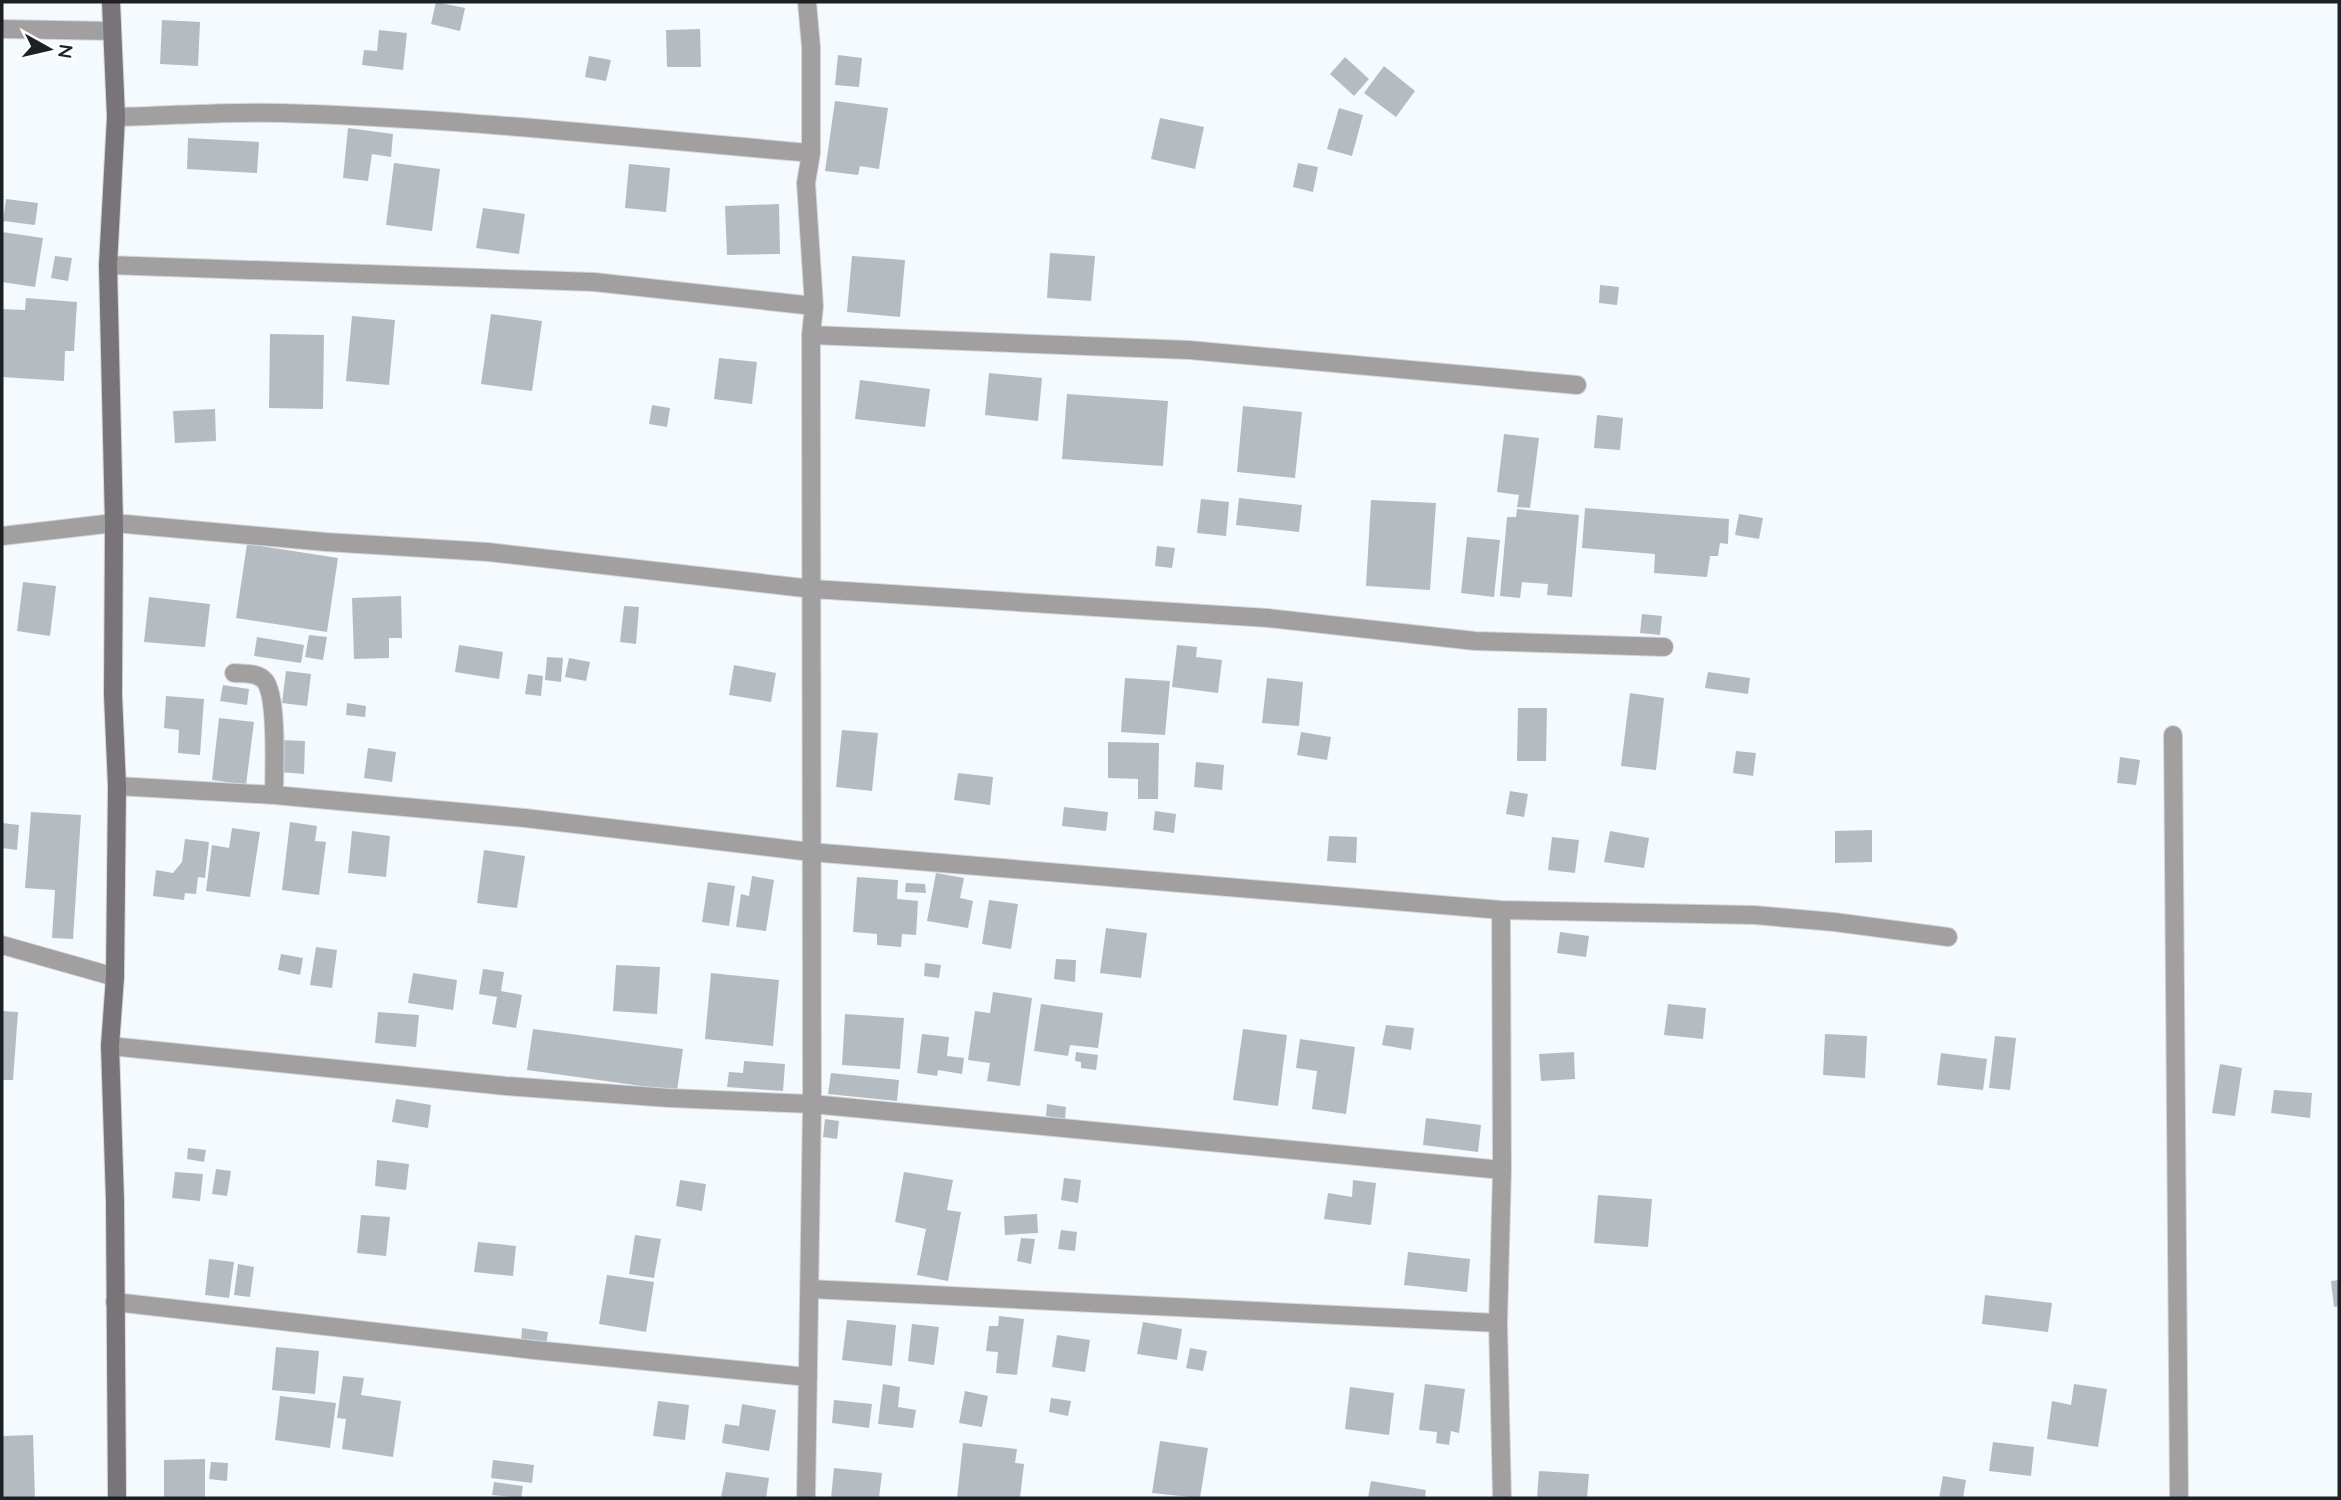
<svg xmlns="http://www.w3.org/2000/svg" width="2341" height="1500" font-family="Quicksand,sans-serif">
	<rect width="100%" height="100%" fill="#f5fafe"/>
	<!-- building -->
	<path fill="#b4bcc2" d="M436,2l29,6 -5,23 -29,-7z
		M162,20l38,2 -2,44 -38,-2z
		M700,29l1,38h-34l-1,-37z
		M379,30l28,3 -4,37 -41,-5 2,-15 13,1z
		M838,55l24,3 -3,29 -24,-2z
		M589,56l22,4 -5,21 -21,-4z
		M1345,57l24,22 -15,17 -24,-22z
		M1384,66l31,25 -19,26 -32,-24z
		M835,101l53,7 -9,61 -19,-3 -2,9 -33,-4z
		M1339,108l24,7 -11,41 -25,-7z
		M1160,118l44,9 -9,42 -44,-10z
		M348,128l45,6 -2,23 -19,-3 -4,27 -25,-3z
		M188,138l71,4 -2,31 -70,-4z
		M394,163l46,6 -8,62 -46,-6z
		M1298,163l20,4 -5,25 -20,-5z
		M629,164l41,4 -4,44 -41,-4z
		M6,199l32,4 -3,22 -32,-4z
		M779,204l1,50 -53,1 -2,-49z
		M483,208l42,6 -6,40 -43,-6z
		M2,232l41,6 -8,49 -33,-5z
		M1050,253l45,3 -4,45 -44,-3z
		M55,256l17,2 -4,23 -17,-3z
		M852,256l53,4 -5,57 -53,-5z
		M1600,285l19,2 -2,18 -18,-2z
		M26,298l51,4 -3,49h-9l-1,30 -62,-4v-68l23,1z
		M491,314l51,7 -10,70 -51,-7z
		M352,316l43,4 -6,65 -43,-4z
		M270,334l54,1 -1,74 -54,-1z
		M719,358l38,4 -5,42 -38,-5z
		M989,373l53,5 -4,43 -53,-6z
		M860,380l70,9 -5,38 -70,-8z
		M1067,394l101,7 -5,65 -101,-7z
		M652,405l18,3 -3,19 -18,-3z
		M1243,406l59,6 -7,66 -58,-6z
		M215,409l1,32 -41,2 -2,-32z
		M1597,415l26,3 -3,32 -26,-2z
		M1504,434l35,4 -9,70 -13,-1 2,-12 -22,-3z
		M1239,498l63,7 -3,27 -63,-7z
		M1201,499l28,3 -3,34 -29,-3z
		M1371,500l65,3 -6,87 -64,-4z
		M1585,508l144,11 -1,25 -8,-1 -2,13h-8l-3,21 -53,-4 1,-19 -73,-6z
		M1517,509l62,6 -7,82 -25,-2 1,-11 -26,-2 -2,16 -20,-2 7,-79h9z
		M1739,514l24,4 -4,21 -24,-4z
		M1467,537l33,3 -6,57 -33,-4z
		M247,544l91,14 -11,74 -91,-14z
		M1157,546l18,2 -3,20 -17,-2z
		M23,582l33,4 -6,50 -33,-5z
		M401,596l1,42h-13v20l-35,1 -2,-61z
		M149,597l61,7 -5,43 -61,-5z
		M624,606l15,1 -3,37 -16,-2z
		M1642,614l20,2 -2,19 -20,-2z
		M309,635l18,2 -4,23 -18,-3z
		M257,637l47,8 -3,18 -47,-7z
		M459,645l44,7 -4,27 -44,-7z
		M1177,645l20,2 -1,10 26,3 -4,33 -46,-6z
		M547,657l16,1 -2,24 -16,-2z
		M569,658l21,4 -4,19 -21,-4z
		M734,665l42,8 -5,29 -42,-7z
		M286,671l25,3 -4,32 -25,-3z
		M1708,672l42,6 -2,16 -43,-6z
		M528,674l15,2 -2,20 -16,-2z
		M1125,678l45,3 -5,54 -44,-3z
		M1267,678l36,4 -4,44 -37,-3z
		M223,685l26,4 -2,16 -27,-4z
		M1630,693l34,5 -8,72 -35,-4z
		M166,696l38,3 -4,56 -22,-2 1,-23 -15,-2z
		M347,703l19,3 -1,11 -19,-2z
		M1518,708h29l-1,53h-29z
		M219,718l35,4 -8,63 -34,-5z
		M842,730l36,3 -6,58 -36,-4z
		M1301,732l30,5 -4,23 -30,-5z
		M280,740l25,1 -1,33 -25,-2z
		M1108,742l51,1 -1,56h-20v-20l-30,-1z
		M368,748l28,4 -4,30 -28,-4z
		M1736,751l20,2 -3,23 -20,-3z
		M2120,757l20,3 -4,25 -19,-2z
		M1196,762l28,3 -2,25 -28,-3z
		M958,773l35,4 -3,28 -36,-5z
		M1510,791l18,3 -4,23 -18,-3z
		M1064,807l44,5 -2,19 -44,-5z
		M1155,811l21,3 -2,19 -21,-3z
		M31,812l50,3 -8,124 -21,-1 3,-48 -30,-2z
		M290,822l27,4 -2,15 11,1 -7,53 -37,-5z
		M2,823l17,2 -2,25 -15,-2z
		M232,828l28,4 -10,65 -44,-6 6,-46 17,3z
		M1872,830v32l-37,1v-32z
		M352,831l38,5 -4,41 -38,-4z
		M1610,831l39,7 -5,30 -40,-6z
		M1329,836l28,1 -1,26 -29,-2z
		M1552,837l27,3 -4,33 -27,-3z
		M185,839l24,3 -4,36 -7,-1 -2,17 -11,-1 -1,7 -31,-4 3,-26 17,3 9,-11z
		M484,850l41,6 -8,52 -40,-5z
		M936,873l28,5 -4,20 13,3 -5,27 -41,-7z
		M752,876l22,4 -8,51 -30,-4 5,-33 8,2z
		M857,877l41,3 -1,19 21,2 -2,34 -14,-1 -1,13 -24,-2v-11l-24,-2z
		M708,882l27,4 -6,40 -27,-4z
		M906,883l19,1 1,9 -21,-1z
		M989,900l29,4 -7,45 -29,-5z
		M1106,928l41,5 -6,45 -41,-5z
		M1560,932l29,4 -3,21 -29,-4z
		M316,947l21,3 -5,38 -22,-3z
		M281,954l22,4 -3,17 -22,-5z
		M1056,959l20,1 -1,22 -21,-3z
		M925,963l16,2 -2,13 -15,-2z
		M616,965l44,2 -3,47 -44,-3z
		M483,969l21,3 -3,19 21,4 -6,33 -24,-4 5,-27 -18,-3z
		M413,973l44,7 -4,30 -45,-7z
		M711,973l68,7 -6,66 -68,-7z
		M993,992l39,6 -12,88 -33,-5 3,-18 -22,-3 7,-49 15,2z
		M1041,1004l62,9 -5,35 -28,-3 -2,11 -34,-5z
		M1668,1004l38,4 -3,31 -39,-4z
		M2,1011l16,1 -5,68h-11z
		M378,1012l41,3 -3,32 -41,-4z
		M845,1014l59,4 -4,51 -58,-4z
		M1386,1025l28,3 -3,22 -29,-5z
		M533,1029l150,20 -6,42 -150,-21z
		M1243,1029l44,6 -9,71 -45,-6z
		M922,1034l27,3 -2,19 17,2 -2,16 -24,-4 -1,6 -20,-3z
		M1825,1034l42,2 -2,42 -42,-3z
		M1995,1036l21,2 -6,52 -21,-2z
		M1300,1039l55,8 -9,67 -34,-5 5,-38 -21,-3z
		M1076,1052l22,3 -2,15 -15,-2v-6l-6,-1z
		M1574,1052l1,27 -34,2 -2,-27z
		M1941,1053l46,6 -4,31 -46,-5z
		M744,1061l41,3 -2,27 -56,-4 2,-15 14,1z
		M2220,1064l22,4 -7,48 -23,-3z
		M831,1073l68,7 -2,21 -69,-7z
		M2274,1090l38,3 -2,25 -39,-5z
		M396,1099l35,6 -3,23 -36,-6z
		M1047,1104l19,3 -1,12 -19,-3z
		M1426,1118l55,7 -3,27 -55,-7z
		M825,1119l14,2 -2,18 -14,-2z
		M188,1148l18,2 -2,12 -17,-3z
		M377,1160l32,4 -3,26 -31,-4z
		M216,1169l15,2 -4,25 -15,-2z
		M175,1172l28,2 -3,27 -28,-3z
		M904,1172l49,8 -6,30 14,2 -13,69 -31,-6 9,-46 -31,-7z
		M1064,1178l17,2 -3,23 -17,-3z
		M680,1180l26,4 -4,27 -26,-5z
		M1353,1180l23,3 -5,42 -47,-6 4,-26 24,4z
		M1598,1195l54,4 -4,48 -54,-4z
		M1037,1214l1,19 -33,2 -1,-19z
		M361,1215l29,2 -4,39 -29,-3z
		M1061,1230l16,2 -2,19 -17,-2z
		M635,1235l26,4 -7,39 -25,-4z
		M1021,1238l14,1 -4,25 -14,-3z
		M478,1242l38,4 -3,30 -39,-4z
		M1408,1252l62,7 -3,33 -63,-7z
		M209,1259l25,3 -5,36 -24,-3z
		M238,1264l16,3 -4,30 -16,-2z
		M607,1275l47,7 -8,50 -47,-8z
		M2339,1280v26l-5,1 -3,-26z
		M1985,1295l67,8 -4,29 -66,-8z
		M999,1316l25,3 -7,56 -21,-2 2,-21 -12,-1 3,-25h9z
		M847,1320l49,5 -4,41 -50,-6z
		M1143,1322l39,7 -5,31 -40,-6z
		M912,1324l27,3 -5,38 -26,-4z
		M522,1328l26,4 -2,14 -25,-3z
		M1057,1335l33,5 -5,32 -33,-5z
		M276,1347l43,4 -4,43 -43,-4z
		M1190,1348l17,3 -4,20 -17,-3z
		M343,1376l21,2 -3,17 40,6 -8,56 -51,-8 4,-30 -9,-1z
		M883,1384l17,3 -2,20 18,3 -3,18 -35,-4z
		M1425,1384l40,5 -6,44 -8,-2 -2,14 -13,-2 1,-11 -18,-2z
		M2074,1384l33,5 -9,58 -51,-8 5,-38 19,4z
		M1350,1387l44,6 -5,42 -44,-6z
		M965,1391l23,5 -6,31 -23,-4z
		M280,1396l56,7 -6,45 -55,-8z
		M1051,1398l20,3 -3,15 -19,-4z
		M834,1400l38,4 -3,24 -37,-5z
		M658,1401l31,4 -4,35 -32,-4z
		M742,1404l34,6 -7,41 -47,-8 3,-19 14,2z
		M33,1435l2,63h-33v-62z
		M1160,1441l48,7 -8,50 -48,-5z
		M1993,1442l41,5 -3,29 -42,-5z
		M963,1443l54,6 -2,14 9,1 -4,34h-63z
		M205,1459v39h-41v-38z
		M493,1460l41,5 -2,18 -41,-5z
		M211,1462l17,1 -1,18 -18,-2z
		M834,1468l48,5 -3,25h-48z
		M1539,1471l50,3 -2,24h-50z
		M726,1472l43,6 -3,20 -45,-1z
		M1943,1476l23,4 -3,18h-24z
		M1371,1481l55,9 -1,8h-57z
		M494,1482l29,4 -2,12 -29,-3z"/>
	<g fill="none" stroke-linecap="round" stroke-linejoin="round">
		<!-- lane casing -->
		<g stroke="#d3d7db" stroke-width="20">
			<path id="lane" d="M234,673c10,1 24,-1 31,8 13,17 9,90 9,114
				M2,945l113,32"/>
		</g>
		<!-- street casing -->
		<g stroke="#d3d7db" stroke-width="20">
			<path id="street" d="M2,29l109,2
				M116,117c55,-1 110,-6 165,-4 177,5 353,25 530,40
				M108,265l486,17 220,24
				M811,335l378,15 388,35
				M2,536l112,-13 212,19 162,10 325,37 455,29 207,23 189,6
				M2173,735l6,763
				M117,786l157,9 251,23 286,34 690,58 253,5 80,7 114,15
				M1501,910l1,260 -4,153 4,175
				M110,1046l396,40 163,12 143,6 690,66
				M810,1289l688,34
				M115,1302l419,48 274,27
				M806,1498l6,-394 -1,-769 3,-29 -8,-123 5,-30v-106l-4,-45"/>
		</g>
		<!-- secondary casing -->
		<g stroke="#d3d7db" stroke-width="20">
			<path id="secondary" d="M111,2l5,115 -8,148 6,258 -1,172 4,91 -2,191 -5,69 5,155 2,297"/>
		</g>
		<!-- lane -->
		<use href="#lane" stroke="#a29fa1" stroke-width="18"/>
		<!-- street -->
		<use href="#street" stroke="#a29fa1" stroke-width="18"/>
		<!-- secondary -->
		<use href="#secondary" stroke="#797478" stroke-width="18"/>
	</g>
	<!-- border -->
	<rect width="2341" height="1500" fill="none" stroke="#1e2124" stroke-width="7"/>
	<!-- north arrow -->
	<g transform="translate(49 49) rotate(98)" stroke="#ffffff" stroke-width="5" paint-order="stroke">
	<path d="M0-5L12 26L0 18L-12 26Z" fill="#1e2124"/>
	<text y="-10" font-size="19" font-weight="bold" text-anchor="middle" fill="#1e2124">N</text>
	</g>
</svg>
